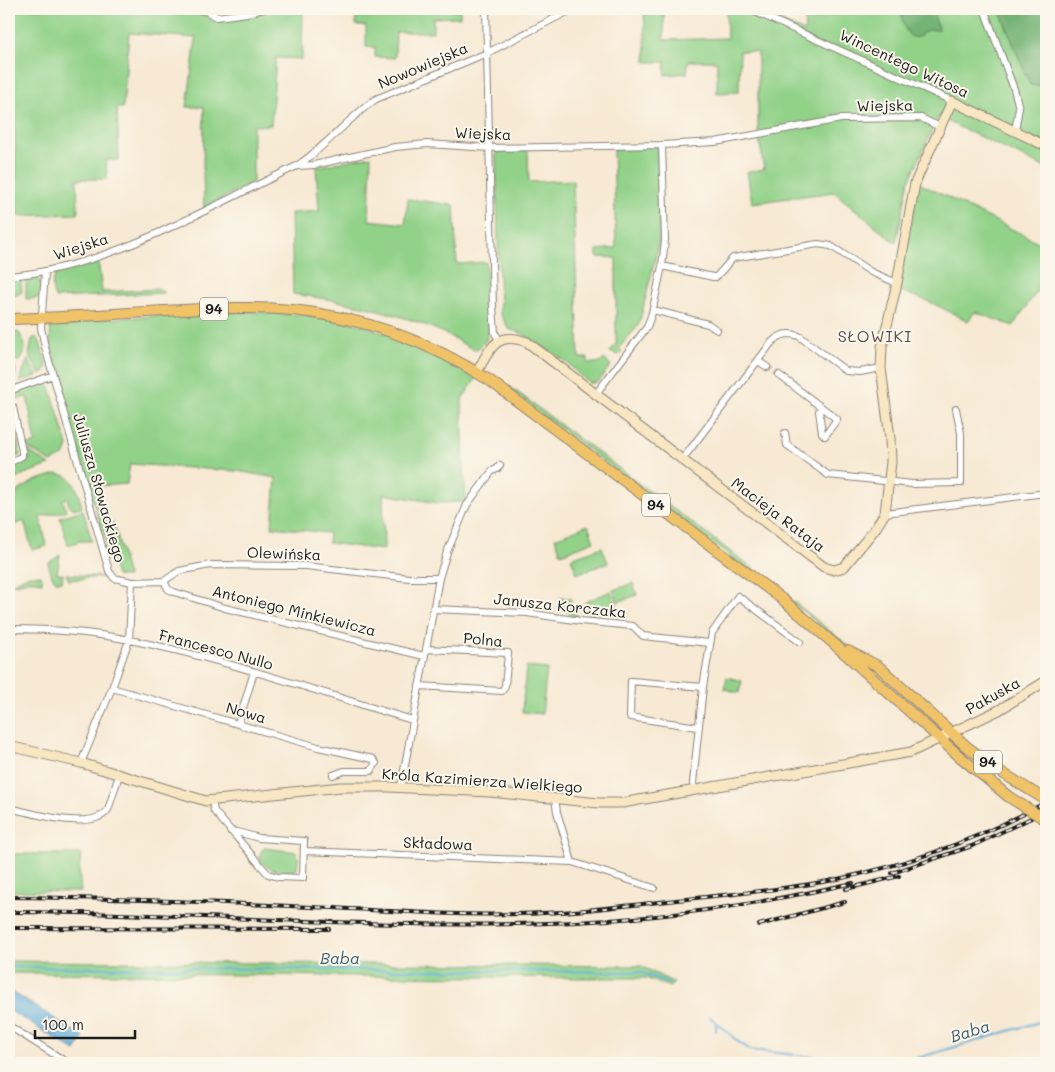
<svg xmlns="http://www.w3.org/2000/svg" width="1055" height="1072" font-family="Mali,sans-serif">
	<rect width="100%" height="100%" fill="#fbf7ec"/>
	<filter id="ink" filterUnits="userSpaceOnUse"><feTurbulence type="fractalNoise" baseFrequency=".02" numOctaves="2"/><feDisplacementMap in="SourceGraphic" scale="10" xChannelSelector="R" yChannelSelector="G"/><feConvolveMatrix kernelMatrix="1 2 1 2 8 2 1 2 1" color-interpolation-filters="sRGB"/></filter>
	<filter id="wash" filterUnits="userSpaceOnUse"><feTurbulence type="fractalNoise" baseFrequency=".0096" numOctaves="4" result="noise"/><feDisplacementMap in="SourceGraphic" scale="20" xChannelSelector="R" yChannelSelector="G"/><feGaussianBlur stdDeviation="1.12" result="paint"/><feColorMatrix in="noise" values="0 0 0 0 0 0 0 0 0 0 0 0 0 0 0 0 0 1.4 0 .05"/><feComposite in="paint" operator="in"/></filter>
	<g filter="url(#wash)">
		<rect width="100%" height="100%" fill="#f7e9d3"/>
		<!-- green -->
		<path fill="#91d188" stroke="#567652" d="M9,9h166v5l18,-2 13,4 7,4h7l58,-11h35l-10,3 -1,47 -26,-1 -5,67 -18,1v56l-49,26 -1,-38 1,-63h-17l9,-69 -67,-5 -6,75h-6l2,52h-13l1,19h-30l1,35 -61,2 -3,-109 -5,8z
			M356,9h104v8l-27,1v14h-37l-1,26 -20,-1v-10h-9v-21l-10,-1z
			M644,9h20v31l63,-2 -1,-29h25l54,23 -1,-23h195l31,76h9l7,-3v86l-108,-51 -29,64 -13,62 -62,-51 -82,11 -5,-31 17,-3 -6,-37v-80l-18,-1 -1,41 -22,1v-32h-29l-1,12 -22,2v-13h-19z
			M657,146l3,93 -18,74 -4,13 -19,22 3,3 -4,4 -8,-3 6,-8v-86l-19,-1v-7l19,-2 -3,-99z
			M528,150l1,32 44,-2 6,178h9v5h12l4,-4 7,6 -12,16 -5,2h-5l-12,-10 -8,-9 -22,-15 -24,-15 -14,-5 -9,-15 -4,-159 3,-4z
			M371,156l-2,64 36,4 3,-25 46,6 3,59 29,-2c1,17 7,65 0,78 -3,5 -7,8 -12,10 -16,-9 -32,-19 -49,-25 -42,-16 -87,-25 -132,-31l-2,-81 28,-2 -3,-44z
			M919,183l127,63v32l-33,48 -38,-14 -7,9 -38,-19 -32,-12z
			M98,260l4,32 58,-3 4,4 -109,5c-12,-32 19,-32 43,-38z
			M21,278l1,14 -5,3h-8v-16z
			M26,278h11c5,7 6,12 1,20l-12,1z
			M244,311c30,3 62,3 92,8 50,10 96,33 140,60l-14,20 2,77 2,26 -28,1 -55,-9 1,56 -56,-7 1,-10 -57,-6 4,-49 -39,-7 -107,-7 -3,20 -28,2 9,37h6l14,54 -12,-1 -35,-117 -31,-115 1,-22z
			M9,332h9c8,8 9,21 2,29h-4l-7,-4z
			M36,337l4,5 7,25 -3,6 -4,2 -11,-20 3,-16z
			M28,359l9,17 -17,6v-2z
			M9,361c11,5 7,17 0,24z
			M41,384l7,1 2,2 18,59 -3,9 -14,7 -26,-16 11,-3 -9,-46 -11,2 -1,-6z
			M509,386l246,184 96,78 -11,-6 -32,-27 -275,-207 -25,-21z
			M15,425l5,30 -8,5 -3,-2v-31z
			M24,448l26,17 -26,9 -15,10v-19l12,-5 9,-1 -1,-4 -4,-2z
			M56,474c19,0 22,17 26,33l-9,2 -4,-4 -2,-7 -4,2 3,11 -26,6 7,29 -15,4 -8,-29 -15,6v-30l25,-16z
			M83,510l9,31h-12l-12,4 -8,-28z
			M588,525l6,16 -33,13 -6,-16z
			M602,547l6,16 -31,11 -6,-16z
			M60,555l-3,18 6,1 -1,7h-6l-4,-5 -4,-13z
			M66,574l36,3 2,-3 1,3 -36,3z
			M29,575h11l2,3v4l-13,-2 -11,4 -5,-1z
			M633,583l4,12 -19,7 -5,-12z
			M611,591l6,15 -27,10 -5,-14z
			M560,598h10l7,19 -6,-1 -3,-5 -8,-2z
			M526,667l21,2 -5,45 -20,-2z
			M727,677l15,4 -3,12 -15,-4z
			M264,848l33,4 1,7 -1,10 -2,2c-14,0 -30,1 -35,-14l1,-6z
			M9,854h72l-2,17 2,21 -72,-1z
			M9,961l632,5 33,17 -4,4 -25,-9h-49l-587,-5z"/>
		<!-- forest -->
		<path fill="#74b374" stroke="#486848" d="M901,9h31l7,21c-3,0 -9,-1 -12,0 -4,2 -6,6 -10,7 -12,3 -16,-21 -16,-28z
			M999,9h47v73l-7,3h-9z"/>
		<!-- water -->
		<path fill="#5eacd8" stroke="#3d647a" d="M9,990l75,47 -9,14 -66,-41z"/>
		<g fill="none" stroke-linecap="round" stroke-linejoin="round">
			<!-- stream -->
			<path stroke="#5eacd8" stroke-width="2" d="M9,967l631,5 28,11
				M710,1017l31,27 10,6 118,13
				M716,1022v9
				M901,1063l145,-43"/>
		</g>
	</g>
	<g filter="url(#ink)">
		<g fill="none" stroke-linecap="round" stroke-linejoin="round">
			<!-- street-tunnel -->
			<path stroke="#d6cab8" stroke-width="6" stroke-dasharray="6 3" stroke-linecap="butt" d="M767,367l12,8"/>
			<!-- street casing -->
			<g stroke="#8a8278" stroke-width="8">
				<path id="street" d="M486,9l7,298 2,26 4,7
					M749,9l203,92
					M984,9l30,80 5,19 -4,23
					M175,11l19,-2 12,2 11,6 30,-4 16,-4
					M298,165c29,-19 50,-47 78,-66l111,-46 86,-44
					M662,266l51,11h3l17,-19 85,-14 13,2 40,26 26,11
					M45,272l-4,56 4,19 64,224 5,7 18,4 -3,58 -17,48 -31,75
					M9,276c102,-8 196,-68 288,-110l17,-1 81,-18 32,-3 63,4 172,-3 53,-3 126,-23 80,-1 19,9
					M653,310l55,14 9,6
					M758,361l9,6
					M779,375l58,44 -12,17 -3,-3 -3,-22 3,-3
					M9,391l44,-16
					M595,395l52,-68 5,-14 10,-47 3,-26 -3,-95
					M785,433l2,12 41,30 84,9 49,-1v-50l-5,-24
					M682,460l90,-118c9,-8 16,-10 27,-6l47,35 14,1 21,-4
					M9,463l13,-7v-5l-9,-44
					M885,513l161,-20
					M164,581l4,8 6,3 51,16 199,48
					M132,582l32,-1 15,-10 31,-6 96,1 103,12h30
					M433,609l94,4 54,8 52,5 10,10 66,7
					M9,629c40,0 81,3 121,11 95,19 188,52 282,80
					M419,686l83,5 3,-5 3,-33 -82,-4
					M112,688l206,59 55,12 3,4 -5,8h-27l-11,4
					M238,724l16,-52
					M698,727l-68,-10 1,-36 72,6
					M401,787l38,-209 8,-26 20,-47 25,-34 5,-2 3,-4
					M694,790l-1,-7 10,-96 9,-54 26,-37 62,46
					M555,799l2,13 15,50
					M212,801l2,10 54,63 10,3 25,1 1,-37 -45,-3 -22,-6 -7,-1
					M9,808c24,5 83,24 99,2l11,-35
					M304,851l268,11 82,26
					M9,1026l59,37"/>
			</g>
			<!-- secondary casing -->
			<g stroke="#8a8278" stroke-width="11">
				<path id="secondary" d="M477,372c13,-23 19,-42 50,-30l297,225 10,3 10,-3 31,-38 10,-16 6,-51 -1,-24 -9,-70 1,-21 15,-64 18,-100 37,-82 94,45
					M9,746l72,17 125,38 135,-14h48l101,5 109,11h19
					M622,803l289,-51 88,-42 47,-29"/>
			</g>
			<!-- primary casing -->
			<g stroke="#8a8278" stroke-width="12">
				<path id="primary" d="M9,319c51,-1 103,-5 154,-8 43,-2 86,-5 129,-1 70,7 138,32 197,70l293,219 51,44 125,112 51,42
					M848,651l30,15 88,80 38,28 42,26"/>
			</g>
			<!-- street -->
			<use href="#street" stroke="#fff" stroke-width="6"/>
			<!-- secondary -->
			<use href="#secondary" stroke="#f9e7c3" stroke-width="9"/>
			<!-- primary -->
			<use href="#primary" stroke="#f1c369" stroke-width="10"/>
			<!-- rail casing -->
			<g stroke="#1c1c1c" stroke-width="4">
				<path id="rail" d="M892,873l80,-27 74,-35
					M846,889l53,-13
					M9,897c101,1 201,5 302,10 68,3 137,9 206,7 60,-1 120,-10 179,-16 46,-5 92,-9 137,-18 75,-15 147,-41 213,-78
					M9,912c180,0 360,18 540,11 103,-3 204,-17 304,-40
					M759,925l86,-23
					M9,928l320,1"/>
			</g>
			<!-- rail -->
			<use href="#rail" stroke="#fbf7ec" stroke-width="2" stroke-dasharray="5.5" stroke-linecap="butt"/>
			<!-- primary-bridge casing -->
			<g stroke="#8a8278" stroke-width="12" stroke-linecap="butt">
				<path id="primary-bridge" d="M1009,797l37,23"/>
			</g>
			<!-- primary-bridge -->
			<use href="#primary-bridge" stroke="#f1c369" stroke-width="10"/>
		</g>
	</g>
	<g text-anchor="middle" stroke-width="4" stroke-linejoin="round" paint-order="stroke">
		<!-- shield labels -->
		<g fill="#fbf7ec" stroke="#5f5e5a" stroke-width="1">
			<rect x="200" y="297.5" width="28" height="23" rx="4"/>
			<rect x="642" y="493.5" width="28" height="23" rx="4"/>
			<rect x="974" y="750.5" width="28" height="23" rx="4"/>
		</g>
		<g font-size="14" font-weight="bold" fill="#1c1c1c">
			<text x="214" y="314">94</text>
			<text x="656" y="510">94</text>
			<text x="988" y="767">94</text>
		</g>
		<!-- street labels -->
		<g font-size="15" fill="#1c1c1c" stroke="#fbf7ec">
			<text transform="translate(904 64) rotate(25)" y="5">Wincentego Witosa</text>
			<text transform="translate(423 66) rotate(-23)" y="5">Nowowiejska</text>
			<text transform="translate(885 106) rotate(-1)" y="5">Wiejska</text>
			<text transform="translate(483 134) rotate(2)" y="5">Wiejska</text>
			<text transform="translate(81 247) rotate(-18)" y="5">Wiejska</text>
			<text transform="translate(99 488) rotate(74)" y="5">Juliusza Słowackiego</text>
			<text transform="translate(778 515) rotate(37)" y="5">Macieja Rataja</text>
			<text transform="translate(284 554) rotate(2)" y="5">Olewińska</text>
			<text transform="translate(560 606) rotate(6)" y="5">Janusza Korczaka</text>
			<text transform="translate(294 611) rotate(14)" y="5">Antoniego Minkiewicza</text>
			<text transform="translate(483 640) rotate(5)" y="5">Polna</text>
			<text transform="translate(216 650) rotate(15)" y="5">Francesco Nullo</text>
			<text transform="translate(993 696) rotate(-29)" y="5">Pakuska</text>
			<text transform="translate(246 713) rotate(16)" y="5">Nowa</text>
			<text transform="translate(482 781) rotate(4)" y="5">Króla Kazimierza Wielkiego</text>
			<text transform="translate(438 844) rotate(2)" y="5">Składowa</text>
		</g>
		<!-- neighbourhood labels -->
		<g font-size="16" letter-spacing="1" fill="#604d52" stroke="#fbf7ec">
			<text x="875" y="342">SŁOWIKI</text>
		</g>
		<!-- water labels -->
		<g font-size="16" font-style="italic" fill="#3a5d71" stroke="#fbf7ec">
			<text x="340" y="964">Baba</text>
			<text transform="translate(970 1031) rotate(-17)" y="6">Baba</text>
		</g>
	</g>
	<!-- margin -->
	<rect width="1055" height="1072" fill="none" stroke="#fbf7ec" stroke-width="30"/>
	<!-- scale -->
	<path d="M35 1030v8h100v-8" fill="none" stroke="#1c1c1c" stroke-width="2.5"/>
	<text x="42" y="1030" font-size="15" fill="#1c1c1c" stroke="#fbf7ec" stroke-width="4" paint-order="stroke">100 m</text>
</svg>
